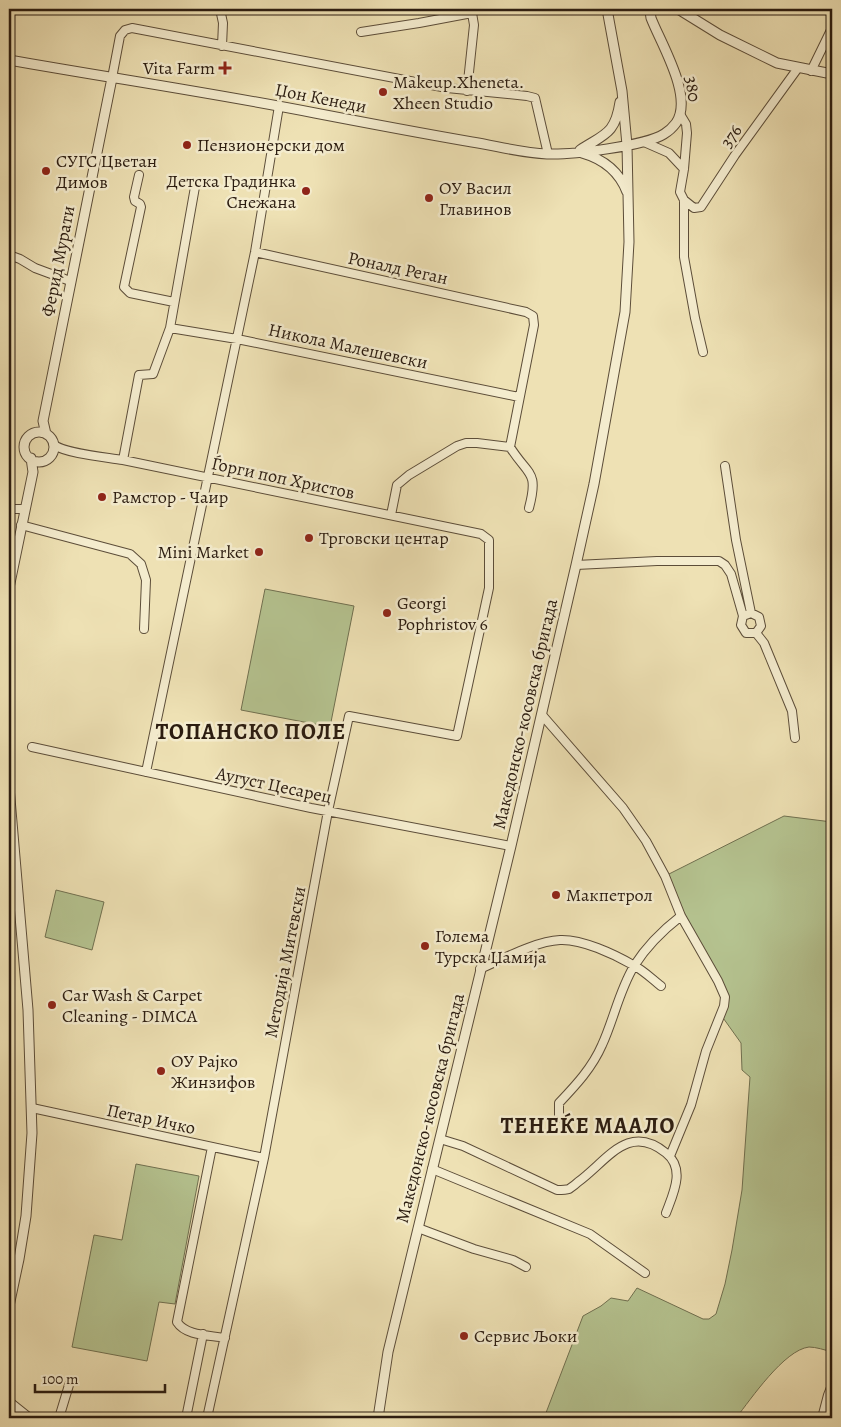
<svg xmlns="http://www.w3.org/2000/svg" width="841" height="1427" font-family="Alegreya,serif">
	<rect width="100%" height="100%" fill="#eee1b4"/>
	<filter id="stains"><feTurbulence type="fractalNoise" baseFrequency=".004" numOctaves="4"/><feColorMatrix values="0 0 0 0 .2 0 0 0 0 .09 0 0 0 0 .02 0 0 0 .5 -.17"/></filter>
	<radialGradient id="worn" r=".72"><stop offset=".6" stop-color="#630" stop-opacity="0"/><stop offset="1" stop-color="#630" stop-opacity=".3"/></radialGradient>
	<!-- green -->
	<path fill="#b5c390" stroke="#707050" d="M265,589l89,17 -24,121 -89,-17z
		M784,816l48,6v530c-7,-2 -16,-5 -23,-5 -25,3 -58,52 -73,71h-192l39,-102 18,-10 10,-8 17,3 9,-13 66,31h6l7,-5 9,-30 7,-34 10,-60 8,-113 -8,-7 -1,-27 -20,-28 4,-13 -60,-126z
		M56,890l48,12 -12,48 -47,-13z
		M136,1164l63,12 -24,128 -16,-2 -12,59 -75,-14 22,-112 28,5z"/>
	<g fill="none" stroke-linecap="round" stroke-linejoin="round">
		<!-- minor casing -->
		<g stroke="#5c4d39" stroke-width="10">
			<path id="minor" d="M220,9l3,14 -1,23
				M361,32l58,-9 53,-10 2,12 -7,66
				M811,71l21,-43
				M112,78l8,-42 5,-6 7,-2 315,60 80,8 8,2 13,56
				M680,114l6,10 1,9 -3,36 -4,23 4,8v57l11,61 8,34
				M644,142l25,11 15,16
				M139,175l-5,22 1,4 5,3 1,3 -17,80 6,6 44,9
				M684,200l10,8 7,-1 34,-52 63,-87
				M255,252l271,60 7,4 1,9 -24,122
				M9,255l11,4 15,9 35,13
				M170,328l67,11 282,58
				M54,445c14,9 51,12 69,15l358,74 8,6v48l-32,148 -108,-20 -21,95 -64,347 -57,260
				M123,460l16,-85 14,-1 17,-46 25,-141
				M725,466l11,74 15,73
				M9,509h15
				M391,515l6,-30 12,-10 48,-29 9,-3h11l33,4c18,29 29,23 19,61
				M21,525l109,29 11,10 5,16 -2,49
				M576,565l81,-4h62l6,4 6,9 12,42 -2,9 5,8h10l5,-7 -2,-9 -8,-4 -8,3
				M756,633l8,10 28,68 3,27
				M542,715l81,93 23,33 19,35 16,40 37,65 7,16 -1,9 -18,45 -15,54 -21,51
				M32,747l279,61 200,38
				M146,772l109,-520 24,-146
				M480,969c23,-10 56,-28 80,-29 22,-1 54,14 73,25 10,5 19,14 28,21
				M32,1108l232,50
				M559,1118v-15c17,-18 33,-35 43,-58 12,-26 17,-54 32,-79 12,-19 29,-36 47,-50
				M440,1139l23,7 94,44c4,0 9,0 12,-1 3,-2 7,-5 9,-7 29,-21 50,-60 88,-29 20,16 7,41 0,60
				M212,1147l-35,175c9,14 32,13 48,16
				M432,1169l158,65 55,39
				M418,1228l56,21 39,11 13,7
				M59,1418l10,-33
				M186,1418l17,-84
				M822,1418l6,-23 4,-10"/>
		</g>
		<!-- tertiary casing -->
		<g stroke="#5c4d39" stroke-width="11">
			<path id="tertiary" d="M678,9l42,26 57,28 55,11
				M9,60c102,18 204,33 306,53 52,10 105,20 157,29 25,4 50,11 75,12 24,1 98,-8 117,-20 5,-3 9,-7 12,-11 18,-26 -15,-79 -25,-105l-1,-7 2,-2
				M580,150c24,-16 35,-15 40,-48
				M582,153c21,6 37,18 45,39
				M24 447a15 15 0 1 1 30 0a15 15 0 1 1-30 0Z
				M46,434l-3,-13 69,-343
				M9,588l24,-116 -2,-14
				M9,787l19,223 4,123 -6,83 -7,43 -10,47
				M9,1402l20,16
				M9,1416l8,2
				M378,1418l10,-66 123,-506 65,-281 18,-81 31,-172 4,-70 -2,-97 -5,-54 -15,-82"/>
		</g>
		<!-- minor -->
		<use href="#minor" stroke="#f4ecce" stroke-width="8"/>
		<!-- tertiary -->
		<use href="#tertiary" stroke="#f4ecce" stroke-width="9"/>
	</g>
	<!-- markers -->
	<g fill="#8f2418" stroke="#f4ecce" stroke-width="2">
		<path d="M222.5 60.5h5v5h5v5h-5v5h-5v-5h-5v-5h5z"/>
		<circle cx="383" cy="92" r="5"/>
		<circle cx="187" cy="145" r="5"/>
		<circle cx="46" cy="171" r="5"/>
		<circle cx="306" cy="191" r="5"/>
		<circle cx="429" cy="198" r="5"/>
		<circle cx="102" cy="497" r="5"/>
		<circle cx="309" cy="538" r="5"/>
		<circle cx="259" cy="552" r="5"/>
		<circle cx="387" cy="613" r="5"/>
		<circle cx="556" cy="895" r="5"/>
		<circle cx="425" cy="946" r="5"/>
		<circle cx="52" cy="1005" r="5"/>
		<circle cx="161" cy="1071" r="5"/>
		<circle cx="464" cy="1336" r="5"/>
	</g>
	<g text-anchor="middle" stroke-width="5" stroke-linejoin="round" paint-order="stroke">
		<!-- poi labels -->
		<g font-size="18" fill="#2b1c10" stroke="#f4ecce" text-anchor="start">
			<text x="215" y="74" text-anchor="end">Vita Farm</text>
			<text x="393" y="88">Makeup.Xheneta.<tspan x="393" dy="21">Xheen Studio</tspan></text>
			<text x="197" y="151">Пензионерски дом</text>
			<text x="56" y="167">СУГС Цветан<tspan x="56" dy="21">Димов</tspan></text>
			<text x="296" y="187" text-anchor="end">Детска Градинка<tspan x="296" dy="21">Снежана</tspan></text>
			<text x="439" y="194">ОУ Васил<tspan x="439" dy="21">Главинов</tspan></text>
			<text x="112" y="503">Рамстор - Чаир</text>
			<text x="319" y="544">Трговски центар</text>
			<text x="249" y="558" text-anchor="end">Mini Market</text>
			<text x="397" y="609">Georgi<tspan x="397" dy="21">Pophristov 6</tspan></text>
			<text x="566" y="901">Макпетрол</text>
			<text x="435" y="942">Голема<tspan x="435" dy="21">Турска Џамија</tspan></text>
			<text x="62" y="1001">Car Wash &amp; Carpet<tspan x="62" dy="21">Cleaning - DIMCA</tspan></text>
			<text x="171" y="1067">ОУ Рајко<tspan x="171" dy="21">Жинзифов</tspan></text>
			<text x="474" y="1342">Сервис Љоки</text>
		</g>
		<!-- street labels -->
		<g font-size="18" fill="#2b1c10" stroke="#f4ecce">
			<text transform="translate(693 89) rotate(82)" y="6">380</text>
			<text transform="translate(321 98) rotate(11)" y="6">Џон Кенеди</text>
			<text transform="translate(731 136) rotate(-55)" y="6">376</text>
			<text transform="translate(58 261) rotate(-79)" y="6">Ферид Мурати</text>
			<text transform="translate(398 268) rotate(12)" y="6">Роналд Реган</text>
			<text transform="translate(348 346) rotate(12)" y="6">Никола Малешевски</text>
			<text transform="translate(283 478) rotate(12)" y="6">Ѓорги поп Христов</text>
			<text transform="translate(525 714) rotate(-77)" y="6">Македонско-косовска бригада</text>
			<text transform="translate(274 785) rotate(12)" y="6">Аугуст Цесарец</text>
			<text transform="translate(285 962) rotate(-79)" y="6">Методија Митевски</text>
			<text transform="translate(430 1108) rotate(-76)" y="6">Македонско-косовска бригада</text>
			<text transform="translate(151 1119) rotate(12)" y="6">Петар Ичко</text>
		</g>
		<!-- district labels -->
		<g font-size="22" font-weight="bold" letter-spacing="1" fill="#2b1c10" stroke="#f4ecce">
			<text x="251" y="739">ТОПАНСКО ПОЛЕ</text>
			<text x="588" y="1133">ТЕНЕЌЕ МААЛО</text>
		</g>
	</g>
	<!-- margin -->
	<rect width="841" height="1427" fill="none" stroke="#eee1b4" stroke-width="30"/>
	<rect x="10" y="10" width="821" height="1407" fill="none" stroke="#2b1c10" stroke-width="2.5"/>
	<rect x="15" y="15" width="811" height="1397" fill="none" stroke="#2b1c10"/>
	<!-- scale -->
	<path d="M35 1384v8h130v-8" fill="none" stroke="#2b1c10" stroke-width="2.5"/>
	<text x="42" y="1384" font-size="15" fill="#2b1c10" stroke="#f4ecce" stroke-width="4" paint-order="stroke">100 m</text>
	<rect width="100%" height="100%" filter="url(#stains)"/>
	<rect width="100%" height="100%" fill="url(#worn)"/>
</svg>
